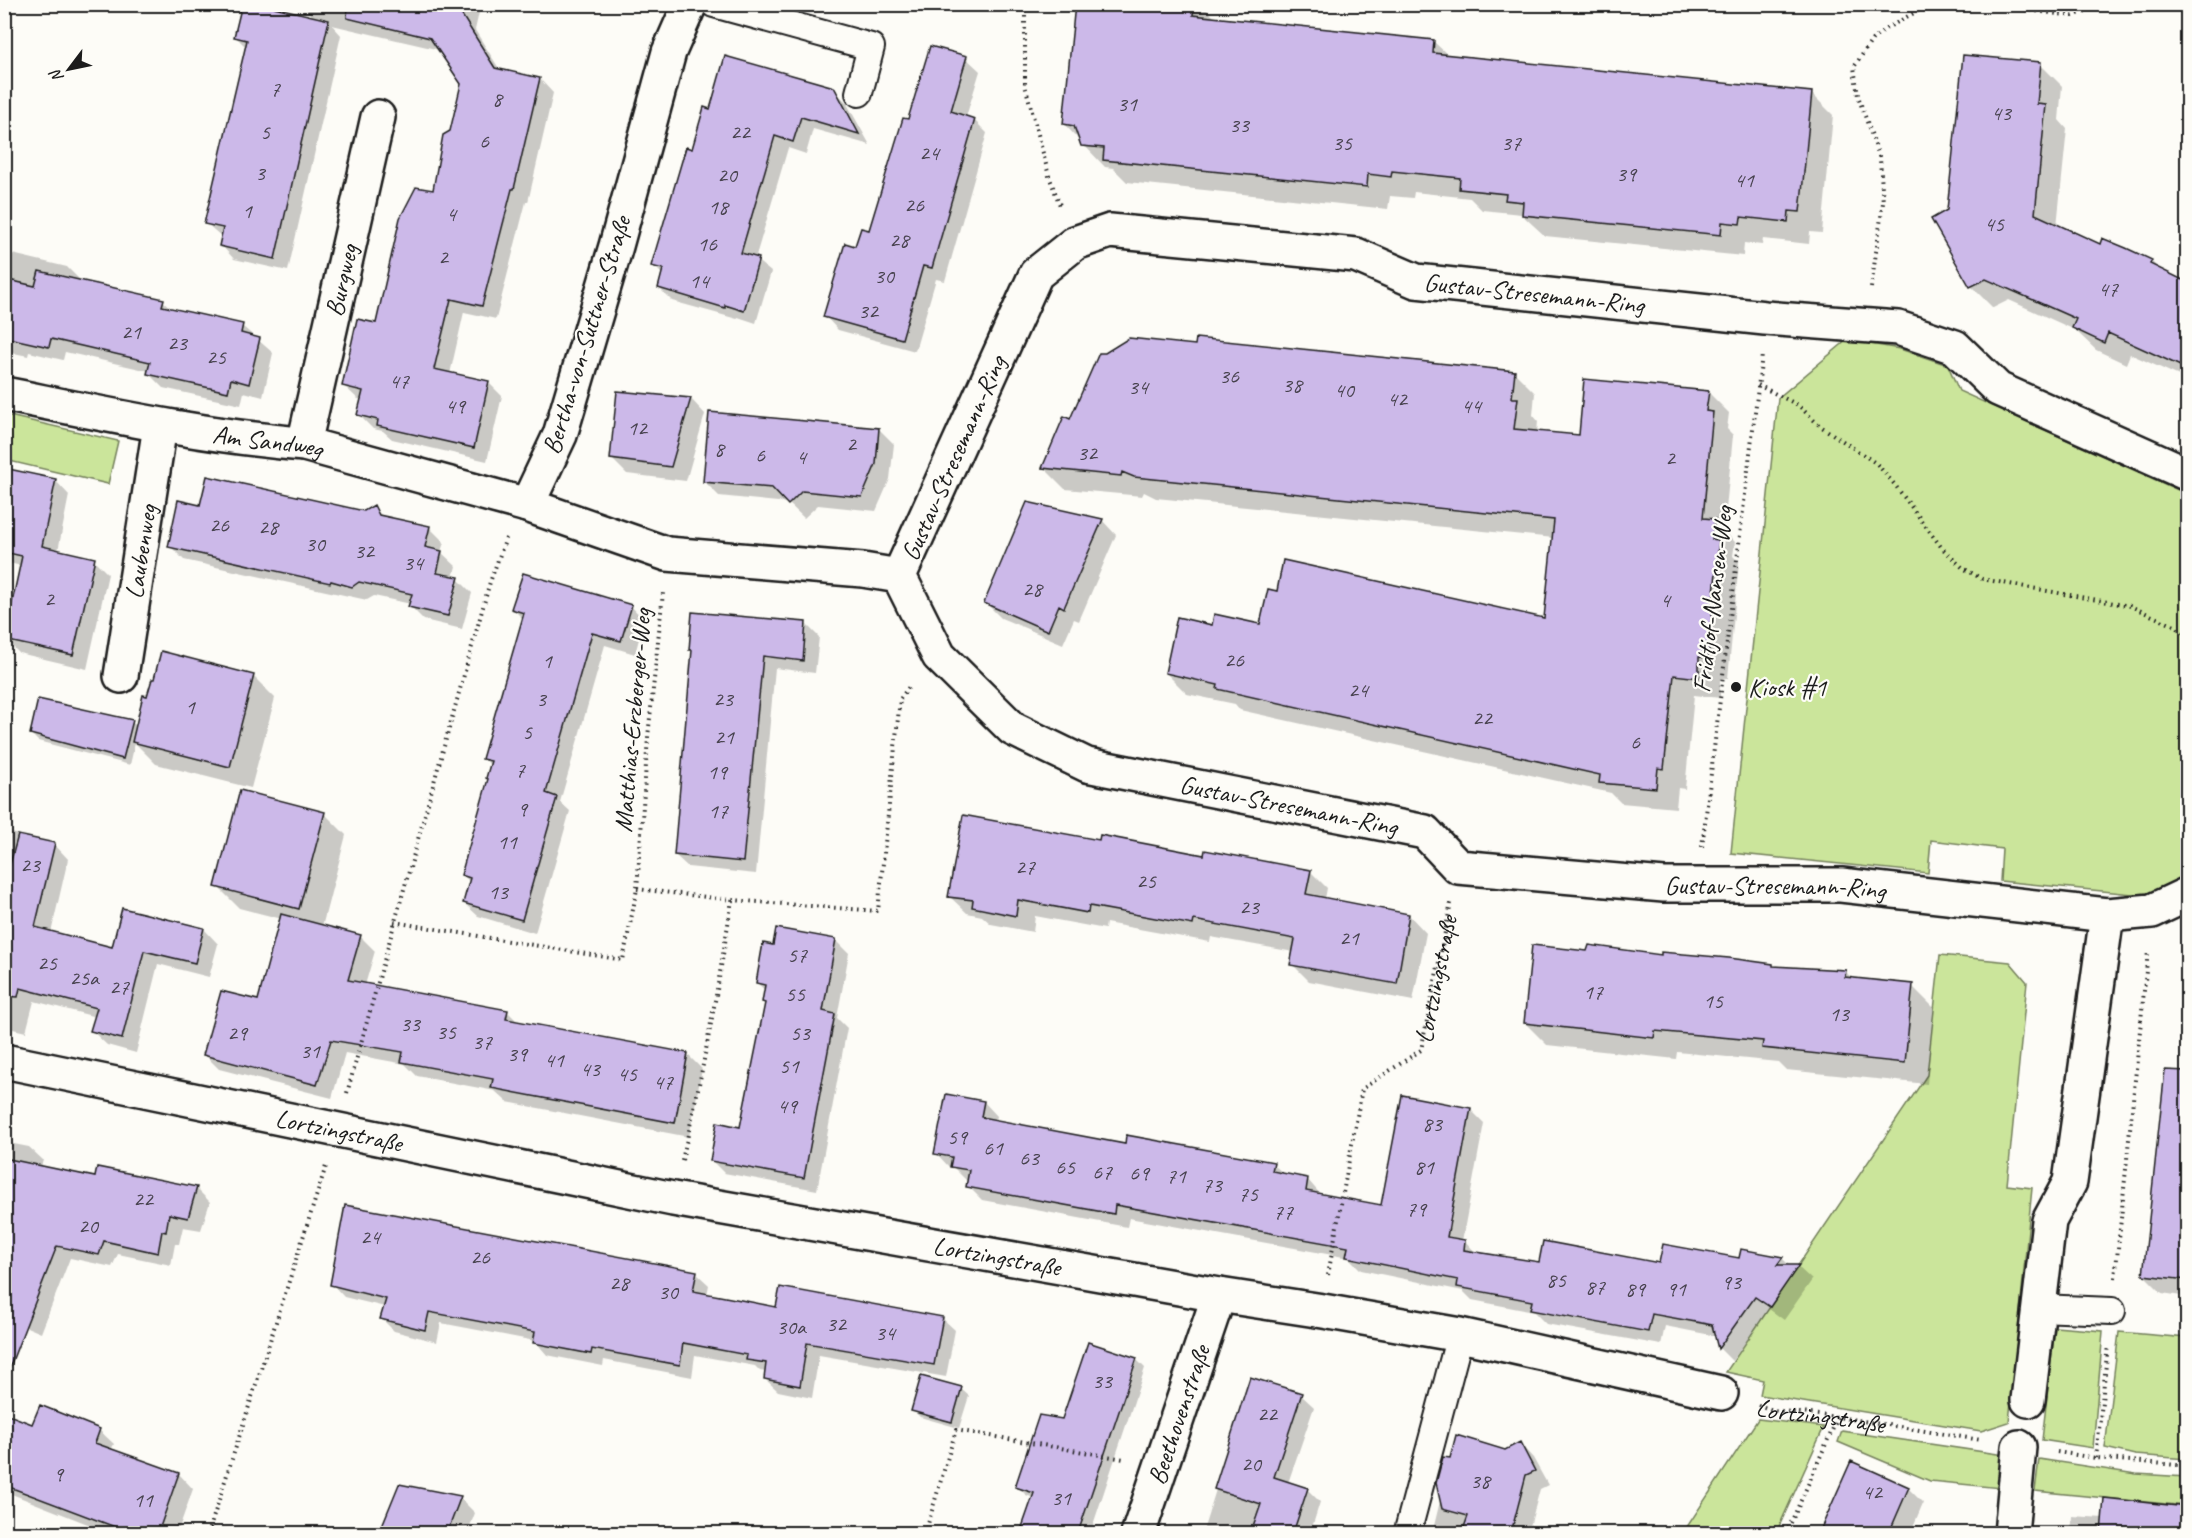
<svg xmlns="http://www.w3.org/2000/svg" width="2192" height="1538" font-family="Caveat,sans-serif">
	<rect width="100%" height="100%" fill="#fdfcf7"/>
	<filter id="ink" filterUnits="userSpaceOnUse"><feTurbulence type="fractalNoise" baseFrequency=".0167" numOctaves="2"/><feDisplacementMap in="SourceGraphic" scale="12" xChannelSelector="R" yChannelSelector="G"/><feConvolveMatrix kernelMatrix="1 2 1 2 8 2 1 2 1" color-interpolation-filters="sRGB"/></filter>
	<g filter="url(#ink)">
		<!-- green -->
		<path fill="#cbe59b" stroke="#74805c" stroke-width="1.5" d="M1847,340l53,9 48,16 11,26 228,103v383l-9,7 -23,9 -22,1 -133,-13 2,-32 -71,-9 -3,33 -197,-20 47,-455z
			M5,415l113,26 -10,43 -103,-24z
			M1940,955l70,7 17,20 -20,203 25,3 -23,234 -28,9 -221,-36 3,-15 -37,-8 201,-297z
			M2055,1327l48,4 -10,117 -51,-8z
			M2119,1332l68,6v121l-52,-4 -30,-7z
			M1758,1419l66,8 -48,106h-93z
			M1842,1431l162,24 -3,33 -71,-7 -92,-39z
			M2039,1459l97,15 51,3v29l-152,-15z"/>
		<!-- shadow -->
		<path fill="#0003" d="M306,4h175l-6,26 25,40 40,9 13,14 -25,109h-2l-30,117 -32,-7 -14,62 38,8 14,14 -15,65 -95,-22 -9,-8 -10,-2 -14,-14 3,-15 -4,-1 -14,-13 33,-61 57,-133 28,-108 -22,-34 -108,-25 9,10 -53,236 -54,-12 -13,-14 1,-8 -16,-14 41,-175 -11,-11 79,-18 -10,-11z
			M1076,4h125l15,15 217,22 16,15 362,37 22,22 -11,118 -12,-1 -1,12 -46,-5 -1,6 -18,-2 -1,13 -198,-20 -24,-22 -39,-4 -12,-12 -56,-6 -1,6 -23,-2 -2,13 -261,-27 -14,-14 -8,-1 -41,-43z
			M966,58l14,13 -14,46 8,3 13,13 -42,148 -9,-2 -21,72 -77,-21 -13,-14 31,-68 14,-16 39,-111z
			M2040,64l22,22 -3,34 8,9 -10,97 43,20 51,15 10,10 27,13v96l-58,-26 -4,10 -30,-14 -21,-20 -66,-30 -16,8 -22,-22 -38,-66 15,-9z
			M833,89l13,13 24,43 -57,-16 -7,25 -18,-6 -33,111 16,13 -15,51 -18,-6 -1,2 -65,-18 -13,-13 4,-13 -10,-10 40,-114 18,-40z
			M4,252l63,15 14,14 82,20 9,8 70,17 31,27 -10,44 -19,-5 -3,13 -78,-17 -14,-14v-3l-84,-19 -2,8 -34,-8 -1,4 -24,-5z
			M1514,372l21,21 -2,22 5,6 -1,12 43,4 128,-45 21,21 -2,16 6,6 -9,96 11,11 -2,14 6,6 -11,116h-8v20l-26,-3 -9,94 -7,-1 -2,20 -55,-5 -10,-10 -371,-83 -5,-6 -48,-10 -21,-21 47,-46 333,-7 8,-82 -398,-40 -12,-6 -2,4 -77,-7 -21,-21 27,-47z
			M691,399l14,15 -19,67 -59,-7 -15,-15z
			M879,429l15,15 -4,35 -14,32 -58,-6 -14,13 -16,-15 -69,-7 -15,-15z
			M4,470l51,10 14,15 -11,56 36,9 14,14 -21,95 -68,-16 -14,-14 17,-73 -18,-4z
			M201,507l164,6 8,-6 10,10 46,10 15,15 -3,10 15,14 -3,12 5,1 14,14 -10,36 -38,-9 -14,-14 1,-2 -37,-8 -7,4 -183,-40 -14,-14z
			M1102,520l14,15 -37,86 -5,-2 -11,25 -62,-26 -15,-15z
			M631,606l13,14 -9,34 -30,-9 -45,157 10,9 -35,122 -57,-17 -14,-13 6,-21 -7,-7 26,-95 2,-14 -7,-8 39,-139 -10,-10z
			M806,624l13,13 -4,36 -40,-5 -19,206 -68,-7 -13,-12 18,-204 -2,-2z
			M253,676l22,22 -24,90 -95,-24 -21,-21 -5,22 -92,-24 -7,-7 101,-12 5,5 11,-29z
			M324,813l22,22 -24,92 38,9 15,15 -10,34 142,26 12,12 168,31 15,15 -13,68 -182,-35 -12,-11 -78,-15 -12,-12 -60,-11 -13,45 -113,-29 -15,-15 55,-52 23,-83 -43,-11 -22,-22z
			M4,831l50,13 14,15 -17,74 62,16 91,-20 14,15 -9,33 -51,-13 -22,89 -29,-8 -15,-14 4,-14 -62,-16 -8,31 -22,-5z
			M1100,841l210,30 17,17 -2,11 84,16 17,18 -13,68 -104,-20 -17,-17 2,-12 -83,-15 -1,5 -104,-19 -1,6 -70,-13 -2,16 -42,-8 -9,-8 -15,-3 -18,-17z
			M836,940l13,13 -12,65 10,10 -30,162 -93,-17 -13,-13 30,-31 25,-125 -3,-2 3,-11 -9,-8 17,-36z
			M1588,953l258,19 7,8 59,6 22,22 -7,76 -141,-14 -8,-8 -101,-10 -1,7 -129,-14 -22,-22z
			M2188,1064v233l-26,-4 -18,-18 32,-195z
			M984,1102l13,14 -1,5 130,25 147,18 12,11 23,5 13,15 62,12 87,-98 14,14 -22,118h3l11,12 64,11 120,1 122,-7 9,9h7l14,13 -28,40 -15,-11 -37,52 -13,-13 -3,-12 -51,-10 -4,19 -115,-21 -12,-12 -62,-12 -9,-9 -102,-21 -12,-12 -220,-40 -2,9 -145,-27 -14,-14 1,-6h-3l-12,-12 -5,-1 -13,-14z
			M4,1142l25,5 14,13 -2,7 55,11 100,10 14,14 -9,28 -18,-3 -4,17h-4l-4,21 -53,-11 -6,13 -42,-9 -29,75 -31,-13 -6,-5z
			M696,1273l13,12 -2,10 70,14 165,9 13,12 -9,47 -127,-22 -7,43 -34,-7 -13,-12 1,-7 -6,-1 -5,-5 -60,-11 -3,22 -88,-17 -1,6 -56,-11 -12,-14 -94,-18 -4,19 -43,-11 -12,-12 3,-12 -41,-10 -12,-13z
			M1136,1359l9,9 -55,166h-68l12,-36 -8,-3 -9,-9 46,-65z
			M1251,1379l50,16 13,12 -26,76 19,6 13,13 -10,32h-108z
			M961,1389l8,7 -10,32 -39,-11 -7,-7z
			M4,1415l29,11 66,4 15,14 -3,6 68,24 14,15 -16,45h-64l-109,-43z
			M1520,1444l13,14 15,27 -8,4 -12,45h-96l9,-37z
			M1851,1463l57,25 15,15 -13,31h-90z
			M400,1486l60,12 15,15 -8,21h-86z
			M2072,1516l32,2 65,1 -1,15h-97z"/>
		<!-- building -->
		<path fill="#ccb9e9" stroke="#1c1c1c" stroke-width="1.5" d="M242,4h19l68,16 -54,239 -56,-13 4,-18 -19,-4 43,-184 -13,-3z
			M348,4h107l40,64 45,10 -26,111h-2l-30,117 -31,-7 -17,70 55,12 -15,67 -97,-22 1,-6 -21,-5 6,-24 -21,-5 15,-67 19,4 24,-105 16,-31 17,3 10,-55 7,-4 11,-47 -31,-46 -83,-20z
			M1075,4h119l-1,11 241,25 -1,13 379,39 -12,120 -11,-1 -1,11 -47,-5 -1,7 -18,-2 -1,13 -199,-20 1,-13 -18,-2 1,-6 -47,-5 1,-11 -68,-7 -1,6 -23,-3 -1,13 -264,-27 1,-12 -23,-2 -7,-20 -11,-2z
			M930,46l37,10 -16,55 24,8 -43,149 -9,-2 -21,73 -79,-22 22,-74 10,3 6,-18 8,2 34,-112 5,1z
			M1963,55l78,7 -4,42 9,1 -11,109 65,30 2,-6 24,10 26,12 -2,4 37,18v87l-79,-36 -4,10 -32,-15 4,-9 -90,-40 -16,8 -39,-68 16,-9z
			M725,56l109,31 25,47 -58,-17 -8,25 -18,-6 -34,117 18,5 -15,53 -19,-6v3l-67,-20 5,-19 -12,-3 35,-119 6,2 12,-42 6,2z
			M39,271l125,28 -2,7 81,18 -2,9 19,5 -11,46 -18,-5 -3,13 -81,-18 3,-12 -99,-23 -2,8 -45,-10v-58l31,7z
			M1129,338l66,7 1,-7 319,33 -3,27h6l-4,31 65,6 5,-56 125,12 -3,20 7,1 -10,106 12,1 -3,20 7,1 -11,118 -9,-1v21l-25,-3 -10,94 -6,-1 -2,20 -57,-5 1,-8 -383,-86 1,-4 -53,-12 12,-56 35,8 2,-11 46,10 8,-35 9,2 6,-31 261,58 10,-98 -420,-43 -12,-5 -1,4 -79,-8 22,-52 6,3 29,-66h6z
			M617,391l74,7 -20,69 -61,-8z
			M709,412l170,16 -3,36 -14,33 -60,-6 -14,14 -16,-17 -69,-6z
			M4,468l52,11 -14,67 53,12 -22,97 -69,-15 18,-84 -18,-4z
			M207,476l157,35 10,-6 5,10 51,11 -5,21 17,4 -5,22 22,4 -11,39 -40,-9 4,-13 -53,-12 -7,5 -21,-6 -1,2 -162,-36 10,-47 22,5z
			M1027,502l76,17 -39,89 -5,-3 -11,26 -64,-28z
			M523,573l109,32 -11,36 -29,-8 -46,160 11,4 -35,123 -59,-17 7,-25 -9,-3 27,-96 -2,-1 5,-17 -9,-2 42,-146 -13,-4z
			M692,612l114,10 -3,39 -40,-5 -20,206 -69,-7 18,-205h-3z
			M161,651l93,24 -24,92 -98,-25 11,-47 4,1 5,-17h2z
			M38,699l95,21 -10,39 -93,-25z
			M240,790l85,22 -26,97 -84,-22z
			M963,815l136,25 1,-5 104,20 1,-5 106,20 -5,24 103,20 -12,70 -107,-19 5,-26 -101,-19 -1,5 -104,-19 -1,7 -70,-13 -2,16 -44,-9 1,-7 -25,-3z
			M18,835l37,8 -20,84 77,20 10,-39 82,20 -9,35 -51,-12 -22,88 -32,-8 7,-23 -77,-20 -2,9 -14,-1v-110z
			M281,914l80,21 -13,45 160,30 -2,9 182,34 -13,70 -184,-35 2,-9 -92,-17 2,-10 -72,-12 -14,45 -114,-30 18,-64 37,9z
			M776,928l60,11 -13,72 12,3 -31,164 -94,-17 7,-39 23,5 25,-124 -3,-1 3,-17 -9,-2 7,-40 10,2z
			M1532,945l55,6 2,-6 72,10v-3l68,6 44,6v2l73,4 -1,7 68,7 -8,79 -143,-15 1,-7 -108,-10 -1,7 -130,-15z
			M2165,1070l22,1v209l-44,-5z
			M946,1094l38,7 -3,16 144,27 1,-9 148,27 -2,9 36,7 -2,13 75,14 21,-110 69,13 -24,129 18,3 -1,10 75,12 4,-21 116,22 4,-19 76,14 2,-9 42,8 -6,8h22l-29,42 -15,-10 -37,52 -6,-24 -60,-11 -4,18 -118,-22 2,-9 -75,-14 1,-7 -112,-23 2,-10 -233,-42 -1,9 -148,-27 3,-17 -19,-3 2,-10 -18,-3z
			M4,1158l91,19 2,-10 100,20 -9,31 -19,-4 -3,18 -4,-1 -4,22 -54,-12 -5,14 -42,-9 -50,128 -3,-1z
			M345,1205l352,66 -4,20 48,9 35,7 4,-20 163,30 -9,48 -127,-22 -7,43 -36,-7 2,-16 -20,-3 1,-5 -64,-12 -3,22 -88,-16 -1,5 -58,-11 2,-11 -106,-20 -4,18 -45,-11 6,-20 -56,-14z
			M1088,1342l49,16 -59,175h-58l14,-40 -19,-6 24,-72 23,4z
			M921,1376l41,11 -10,35 -41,-11z
			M1250,1377l52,16 -28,84 34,11 -15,45h-42l10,-29 -47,-15z
			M40,1405l60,24 -5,14 84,30 -21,60h-27l-127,-48v-72l28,11z
			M1456,1435l49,15 15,-8 15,29 -9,4 -15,58h-49l6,-17 -26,-7 -6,-26 7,-26 7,1z
			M1851,1461l58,26 -20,46h-70z
			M399,1484l62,12 -14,37h-68z
			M2104,1498l83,9v26h-86z"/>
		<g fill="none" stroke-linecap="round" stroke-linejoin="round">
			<!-- lane casing -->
			<g stroke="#1c1c1c" stroke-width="30">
				<path id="lane" d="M714,4l157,43 -12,46
					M2039,1308l73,3
					M1407,1534l53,-199"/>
			</g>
			<!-- street casing -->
			<g stroke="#1c1c1c" stroke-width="38">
				<g id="street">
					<path d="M690,4l-21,48 -53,194 -56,189 -33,70 140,49 196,16 36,6"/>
					<path id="s3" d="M4,394c100,20 199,42 300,50l223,61"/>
					<path id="s4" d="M304,444l74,-327"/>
					<path id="s5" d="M2188,474l-190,-85 -43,-42 -57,-19 -133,-10 -349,-37 -60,-26 -246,-24 -35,12 -39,31 -137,302 40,80 74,73 74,36 338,67 33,35 206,18h177l266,30 45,-4 36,-17"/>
					<path id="s6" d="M121,676l39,-250"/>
					<path id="s7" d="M4,1061l669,138 546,96 104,16 137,24 261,58"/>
					<path d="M2028,1400l21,-179 21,-39 37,-267"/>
					<path id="s8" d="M1138,1534l81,-239"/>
					<path d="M2011,1534l8,-87"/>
				</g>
			</g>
			<!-- path -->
			<g stroke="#1c1c1c" stroke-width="4" stroke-dasharray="1.5 4.5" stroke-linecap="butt">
				<path d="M1025,4v81l24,91 12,32"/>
				<path d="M2002,4l3,3 68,9 32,-12"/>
				<path d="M1871,288l12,-85 -3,-44 -22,-63 -4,-29 18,-27 15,-12 43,-24"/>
				<path d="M1758,385l40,20 21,20 58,39 18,21 47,63 21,20 19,11 148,27 45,20 13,11"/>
				<path d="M1702,847l60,-492"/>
				<path d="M637,889l95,11 146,11 22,-212 11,-15"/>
				<path d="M394,922l229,38 14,-71 11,-152 15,-144"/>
				<path d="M347,1093l143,-511 16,-44"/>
				<path d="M682,1160c21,-86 36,-173 50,-260"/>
				<path id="s1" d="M1328,1275l34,-186 59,-39 30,-147"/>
				<path d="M2115,1278l33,-327"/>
				<path id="s2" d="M1758,1405l15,5 65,7 143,23"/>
				<path d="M2057,1452l39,6 92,8"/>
				<path d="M2096,1458l12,-113"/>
				<path d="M208,1534l118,-368"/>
				<path d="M925,1534l31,-104 168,29"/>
				<path d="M1786,1534l52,-117"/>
			</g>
			<!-- lane -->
			<use href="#lane" stroke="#fdfcf7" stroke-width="26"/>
			<!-- street -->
			<use href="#street" stroke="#fdfcf7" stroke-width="33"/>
		</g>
	</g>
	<!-- markers -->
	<circle fill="#1c1c1c" stroke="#fdfcf7" stroke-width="2" cx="1736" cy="687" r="6"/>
	<g text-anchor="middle" stroke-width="4.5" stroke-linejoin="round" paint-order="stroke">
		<!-- number labels -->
		<g font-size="22" fill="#48434f">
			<text x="275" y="96">7</text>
			<text x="497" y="106">8</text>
			<text x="1127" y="111">31</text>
			<text x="2001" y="120">43</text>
			<text x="1239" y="132">33</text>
			<text x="265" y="139">5</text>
			<text x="740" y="139">22</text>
			<text x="484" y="148">6</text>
			<text x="1342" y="150">35</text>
			<text x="1511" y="150">37</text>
			<text x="929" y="160">24</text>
			<text x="260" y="180">3</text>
			<text x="1626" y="181">39</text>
			<text x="727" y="182">20</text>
			<text x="1744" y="187">41</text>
			<text x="914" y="212">26</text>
			<text x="718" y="214">18</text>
			<text x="247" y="218">1</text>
			<text x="451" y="221">4</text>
			<text x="1994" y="231">45</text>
			<text x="899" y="247">28</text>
			<text x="707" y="251">16</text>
			<text x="443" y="264">2</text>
			<text x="884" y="283">30</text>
			<text x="699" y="288">14</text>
			<text x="2108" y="296">47</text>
			<text x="868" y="318">32</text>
			<text x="131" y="339">21</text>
			<text x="177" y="350">23</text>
			<text x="216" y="364">25</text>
			<text x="1229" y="383">36</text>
			<text x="399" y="388">47</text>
			<text x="1292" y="392">38</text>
			<text x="1138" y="394">34</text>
			<text x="1344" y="397">40</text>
			<text x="1397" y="406">42</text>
			<text x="455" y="413">49</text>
			<text x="1471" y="413">44</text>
			<text x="637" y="435">12</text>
			<text x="851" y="451">2</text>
			<text x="719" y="456">8</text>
			<text x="1087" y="460">32</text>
			<text x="760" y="462">6</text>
			<text x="801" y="464">4</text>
			<text x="1670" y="465">2</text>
			<text x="219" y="532">26</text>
			<text x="268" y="534">28</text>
			<text x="315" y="551">30</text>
			<text x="364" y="558">32</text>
			<text x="413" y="570">34</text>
			<text x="1032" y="596">28</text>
			<text x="49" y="606">2</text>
			<text x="1665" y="607">4</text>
			<text x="1234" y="667">26</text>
			<text x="547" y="668">1</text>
			<text x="1358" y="697">24</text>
			<text x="541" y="706">3</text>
			<text x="723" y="706">23</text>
			<text x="190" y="714">1</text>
			<text x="1482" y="725">22</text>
			<text x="527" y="739">5</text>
			<text x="724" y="744">21</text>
			<text x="1635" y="749">6</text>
			<text x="520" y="777">7</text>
			<text x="717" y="779">19</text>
			<text x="522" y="816">9</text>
			<text x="718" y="818">17</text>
			<text x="507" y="849">11</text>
			<text x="30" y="872">23</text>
			<text x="1025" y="874">27</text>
			<text x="1146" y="888">25</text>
			<text x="498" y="899">13</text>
			<text x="1249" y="914">23</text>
			<text x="1349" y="945">21</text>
			<text x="797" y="962">57</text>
			<text x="47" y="970">25</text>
			<text x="84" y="985">25a</text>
			<text x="119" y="994">27</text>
			<text x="1593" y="999">17</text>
			<text x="795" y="1001">55</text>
			<text x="1713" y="1008">15</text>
			<text x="1839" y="1021">13</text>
			<text x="410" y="1031">33</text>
			<text x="446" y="1039">35</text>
			<text x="237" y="1040">29</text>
			<text x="800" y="1040">53</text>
			<text x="482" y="1049">37</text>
			<text x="310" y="1058">31</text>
			<text x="517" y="1061">39</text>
			<text x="554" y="1067">41</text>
			<text x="789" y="1073">51</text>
			<text x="590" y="1076">43</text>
			<text x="627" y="1081">45</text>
			<text x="663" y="1089">47</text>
			<text x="787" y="1113">49</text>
			<text x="1432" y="1131">83</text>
			<text x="957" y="1144">59</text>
			<text x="993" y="1155">61</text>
			<text x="1029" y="1165">63</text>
			<text x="1065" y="1174">65</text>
			<text x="1424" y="1174">81</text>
			<text x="1102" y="1179">67</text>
			<text x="1139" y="1180">69</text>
			<text x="1176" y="1183">71</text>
			<text x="1212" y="1192">73</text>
			<text x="1248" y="1201">75</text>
			<text x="143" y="1206">22</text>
			<text x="1416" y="1216">79</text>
			<text x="1283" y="1219">77</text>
			<text x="88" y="1233">20</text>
			<text x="370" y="1244">24</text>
			<text x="480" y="1264">26</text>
			<text x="1556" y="1287">85</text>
			<text x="1731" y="1289">93</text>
			<text x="619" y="1290">28</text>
			<text x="1595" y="1294">87</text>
			<text x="1635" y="1296">89</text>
			<text x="1676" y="1296">91</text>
			<text x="668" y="1299">30</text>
			<text x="836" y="1331">32</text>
			<text x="791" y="1334">30a</text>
			<text x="885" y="1340">34</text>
			<text x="1102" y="1388">33</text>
			<text x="1267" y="1421">22</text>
			<text x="1251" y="1471">20</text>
			<text x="58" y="1481">9</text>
			<text x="1480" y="1488">38</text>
			<text x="1872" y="1499">42</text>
			<text x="1061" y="1505">31</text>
			<text x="143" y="1507">11</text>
		</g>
		<!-- street labels -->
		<g font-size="26" fill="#1c1c1c" stroke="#fdfcf7">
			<text dy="9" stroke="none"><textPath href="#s4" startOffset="168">Burgweg</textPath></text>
			<text transform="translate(1534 293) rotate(6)" y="9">Gustav-Stresemann-Ring</text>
			<text transform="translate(586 335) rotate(-73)" y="9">Bertha-von-Suttner-Straße</text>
			<text dy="9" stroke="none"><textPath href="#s3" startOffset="268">Am Sandweg</textPath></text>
			<text transform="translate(953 458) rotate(-66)" y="9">Gustav-Stresemann-Ring</text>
			<text dy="9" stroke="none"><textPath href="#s6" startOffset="126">Laubenweg</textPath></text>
			<text transform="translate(1712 599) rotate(-83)" y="9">Fridtjof-Nansen-Weg</text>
			<text transform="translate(632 720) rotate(-85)" y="9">Matthias-Erzberger-Weg</text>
			<text dy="9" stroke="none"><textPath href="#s5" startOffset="2025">Gustav-Stresemann-Ring</textPath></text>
			<text dy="9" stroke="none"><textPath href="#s5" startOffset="2530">Gustav-Stresemann-Ring</textPath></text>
			<text dy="9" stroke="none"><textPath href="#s1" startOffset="332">Lortzingstraße</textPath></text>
			<text dy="9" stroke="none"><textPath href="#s7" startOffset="342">Lortzingstraße</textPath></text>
			<text dy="9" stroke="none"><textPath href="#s7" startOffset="1012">Lortzingstraße</textPath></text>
			<text dy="9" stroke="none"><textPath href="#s8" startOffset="126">Beethovenstraße</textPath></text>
			<text dy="9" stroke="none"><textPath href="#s2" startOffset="64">Lortzingstraße</textPath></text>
		</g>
		<!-- poi labels -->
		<g font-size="26" fill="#1c1c1c" stroke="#fdfcf7" text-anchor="start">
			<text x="1748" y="696">Kiosk #1</text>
		</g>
	</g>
	<!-- margin -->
	<rect width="2192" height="1538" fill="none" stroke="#fdfcf7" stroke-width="24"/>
	<rect x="12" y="12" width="2168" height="1514" fill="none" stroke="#1c1c1c" stroke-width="2" filter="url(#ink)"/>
	<!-- north arrow -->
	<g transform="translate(69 69) rotate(238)" stroke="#fdfcf7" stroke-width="4.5" paint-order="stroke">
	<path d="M0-4.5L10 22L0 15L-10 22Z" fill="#1c1c1c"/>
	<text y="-9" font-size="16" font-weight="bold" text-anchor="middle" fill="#1c1c1c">N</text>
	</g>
</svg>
